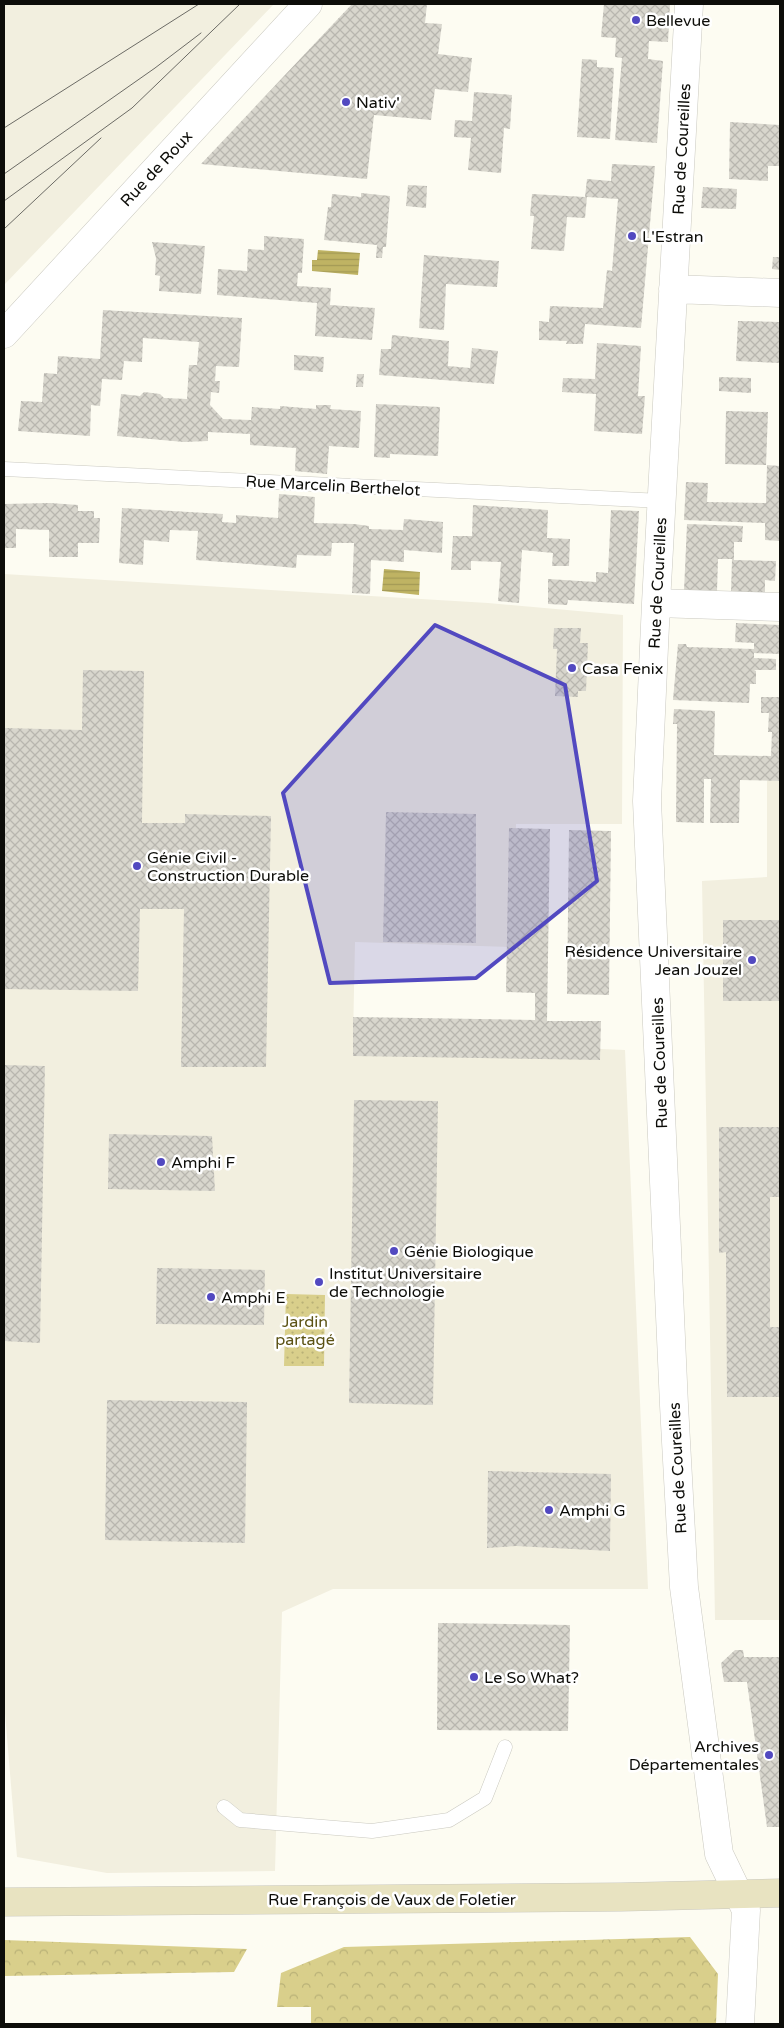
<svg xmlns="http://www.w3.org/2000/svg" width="784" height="2028" font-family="'Varela Round',sans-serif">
	<defs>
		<pattern id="forest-crowns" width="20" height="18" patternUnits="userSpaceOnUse" patternTransform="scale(1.25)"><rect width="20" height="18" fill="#d9cf8b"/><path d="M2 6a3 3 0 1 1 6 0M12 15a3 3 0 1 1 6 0" fill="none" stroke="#b9b177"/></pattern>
		<pattern id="garden-dots" width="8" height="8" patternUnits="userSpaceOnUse" patternTransform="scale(1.25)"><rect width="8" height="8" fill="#d9cf8b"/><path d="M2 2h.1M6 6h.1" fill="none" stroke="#b9b177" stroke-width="1.8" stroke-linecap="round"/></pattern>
		<pattern id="water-rules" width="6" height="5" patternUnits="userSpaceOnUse" patternTransform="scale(1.25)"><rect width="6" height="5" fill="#bfb363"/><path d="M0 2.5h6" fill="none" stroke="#a39955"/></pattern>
		<pattern id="building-cross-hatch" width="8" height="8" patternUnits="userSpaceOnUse" patternTransform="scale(1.25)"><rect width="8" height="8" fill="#d8d6cd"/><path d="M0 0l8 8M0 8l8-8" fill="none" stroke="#b8b6af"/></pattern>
	</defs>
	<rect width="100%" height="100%" fill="#fdfcf2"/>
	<!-- built -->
	<path fill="#f2efdf" d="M4,4h270l-270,281z
		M4,574l484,29 135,12 -1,209h-106l-3,123 -158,-5 -2,97 272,11 23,539h-315l-51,23 -7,259 -168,2 -90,-16 -13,-156z
		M767,780l13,1v839h-65l-13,-739 65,-4z"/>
	<!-- forest -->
	<path fill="url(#forest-crowns)" d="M690,1937l28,37 -2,50h-405v-17h-34l4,-34 63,-26z
		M4,1940l243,9 -13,23 -230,4z"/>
	<!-- garden -->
	<path fill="url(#garden-dots)" d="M286,1294l39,1 -1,71h-40z"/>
	<!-- water -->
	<path fill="url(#water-rules)" d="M318,250l42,3 -2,22 -46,-4v-11h5z
		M384,569l36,3 -1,23 -37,-4z"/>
	<!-- building -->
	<path fill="url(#building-cross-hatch)" d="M352,4h75l-2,19 17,1 -4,30 34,4 -4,34 -33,-3 -4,31 -57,-5 -7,64 -166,-15z
		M604,4h66l-2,38 -19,-1 -1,18 15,2 -6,82 -42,-3 7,-82 -7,-1 1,-19 -15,-1z
		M582,59l15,1v7l17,1 -4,71 -33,-2z
		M474,92l38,3 -2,34 -6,-1 -3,45 -33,-3 3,-32 -17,-1 1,-17 17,1z
		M730,122l50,3v41h-12v15l-39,-2z
		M612,164l43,2 -14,162 -56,-4 -2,20h-17l1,-3 -28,-1v-19l10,1 1,-16 53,2 4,-38 5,1 6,-72 -31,-2 -2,21 -18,-1 -3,34 -33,-2 3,-33h-4l2,-22 53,3 2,-18 24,2z
		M408,185l19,1 -1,22 -20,-2z
		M703,187l34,2 -1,20 -35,-1z
		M361,193l29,3 -4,51h-3l-1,11h-6l1,-13 -53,-5 4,-33h3l1,-13 29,3z
		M264,236l40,3 -2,34h-4l-1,13 34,2 -1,17 45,3 -3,32 -57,-4 2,-33 -100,-8 1,-26 29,2 1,-22 16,1z
		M152,242l53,4 -4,48 -42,-3 1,-15 -5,-1 1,-17z
		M424,255l75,6 -2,26 -51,-3 -2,46 -25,-2z
		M773,257h7v13l-8,-1z
		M103,310l139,8 -3,49 -23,-1 -1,15h5l-1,12 -8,-1 -1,13 13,14 28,1 1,-13 28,2v-3l36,3v-4h15l-1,4 31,2 -2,37 -30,-2 -2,28 -32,-3 1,-23 -46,-3v-11l-42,-2v9l-24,1 -67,-6 4,-42 19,2 4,-4 16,2 4,4 23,1 2,-34h8l2,-23 -56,-4 -1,24 -18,-1 -2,19 -20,-1 -2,27 -9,-1 -1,31 -72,-5 3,-30 21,1 2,-29 13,1 1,-18 42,3z
		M738,321l42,1v41l-44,-2z
		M392,335l57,6 -1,25 22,2 2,-20 26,3 -4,33 -115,-9 2,-26h10z
		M597,343l44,3 -3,50h7l-3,38 -48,-3 2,-37 -34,-2 1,-14 32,1z
		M294,355l30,2 -1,15 -29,-2z
		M357,374h7l-1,13h-7z
		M719,377l32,1v15l-32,-2z
		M376,404l64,3 -2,49 -48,-2v4l-16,-1z
		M726,411l42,1 -2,53 -41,-1z
		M767,465l13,1v75l-15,-1v-17l-81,-3 2,-38 22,1 -1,19 59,1z
		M279,494l36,3 -1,26 40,1 15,2v3l34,1 1,-11 39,3 -1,31 -38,-3v12l-33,-2 -1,34 -18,-1 2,-50h-22l-1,13 -34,-1 -1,13 -22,-2 -78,-6 2,-29 -28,-1 -1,12 -25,-2 -1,25 -24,-2 3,-55 101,6 -1,8 14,1v-8l42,3z
		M50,503l28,2v6h16v7h6l-1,25h-21v14h-29v-27l-33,-1v19h-12v-44z
		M473,505l75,5 -1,28 23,1 -1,27h-17l1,-13 -31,-3 -3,53 -21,-2 3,-39 -30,-1v9h-20l2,-34h19z
		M611,510l28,1 -5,93 -66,-4 -1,5 -19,-1v-25l48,3v-10l12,1z
		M687,524l56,2 -1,16h-8v18l42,1 -1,20 -10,-1v13h-34l1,-34h-14l-1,32h-33z
		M736,623l44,2v29l-26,-1v5l22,1v11h-22l2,1v13h-6l-1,19 -76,-3 5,-56h8l1,3 67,2v-6l-19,-1z
		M554,628h27l-1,15h8l-2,48h-8v6l-23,-1 2,-47h-4z
		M83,670l61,1 -2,152h43v-9l86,2 -5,251h-85l3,-158h-44l-2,82 -134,-2v-261l78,2z
		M761,697h19v84l-40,-1 -1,43h-29l1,-44h-7v44l-28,-1 1,-98h-4l1,-15 41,2 -1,44 57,1 1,-24h-4l1,-19h-8z
		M386,812l90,2v129l-93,-1z
		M509,828l41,1 -3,192h54l-1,39 -247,-4v-39l182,3v-27l-29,-1z
		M569,830l42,1 -2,164 -42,-1z
		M723,920h57v81h-57z
		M4,1065l41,1 -5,277 -36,-2z
		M354,1100l84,1 -5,304 -84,-2z
		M719,1127h61v70h-10v130h10v70h-53l-1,-145 -7,1z
		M109,1134l103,2 3,55 -107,-2z
		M157,1268l108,2 -1,55 -108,-1z
		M107,1400l140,2 -2,141 -140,-3z
		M488,1471l123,3 -1,77 -94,-5 -29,2z
		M438,1623l132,2 -2,106 -131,-1z
		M735,1650h8l1,7h36v170h-13l-20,-145h-23l-3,-19z"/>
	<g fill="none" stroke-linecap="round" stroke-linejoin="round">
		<!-- lane casing -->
		<g stroke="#cac9c0" stroke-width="15">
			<path id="lane" d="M4,469l658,32
				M224,1807l16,13 132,11 77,-11 36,-22 20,-51"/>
		</g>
		<!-- street casing -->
		<g stroke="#cac9c0" stroke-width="29">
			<path id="street" d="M689,4l-33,599 -9,198 27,604 10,182 35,267 27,56 -6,114
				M673,289l107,4
				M4,334l304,-330
				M656,603l124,4"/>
		</g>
		<!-- secondary casing -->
		<g stroke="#cac9c0" stroke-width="29">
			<path id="secondary" d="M4,1902l617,-5 159,-4"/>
		</g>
		<!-- lane -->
		<use href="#lane" stroke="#fff" stroke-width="14"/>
		<!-- street -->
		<use href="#street" stroke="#fff" stroke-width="28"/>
		<!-- secondary -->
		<use href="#secondary" stroke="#e8e3c1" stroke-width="28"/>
		<!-- tram -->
		<path stroke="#6c6b65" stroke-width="1" d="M4,128l195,-124
			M4,174l151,-106 46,-35
			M4,201l128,-93 108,-104
			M4,229l97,-91"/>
	</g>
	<!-- marked area -->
	<path fill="#5249c0" fill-opacity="0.2" stroke="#5249c0" stroke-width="4" stroke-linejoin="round" d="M435,625l130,60 32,196 -121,97 -146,5 -47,-190z"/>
	<!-- markers -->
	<g fill="#5249c0" stroke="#fff" stroke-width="2">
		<circle cx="636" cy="20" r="5"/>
		<circle cx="346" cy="102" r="5"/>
		<circle cx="632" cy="236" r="5"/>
		<circle cx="572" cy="668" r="5"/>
		<circle cx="137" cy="866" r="5"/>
		<circle cx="752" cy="960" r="5"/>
		<circle cx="161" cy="1162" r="5"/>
		<circle cx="394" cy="1251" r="5"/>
		<circle cx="319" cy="1282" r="5"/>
		<circle cx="211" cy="1297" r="5"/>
		<circle cx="549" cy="1510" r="5"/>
		<circle cx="474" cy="1677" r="5"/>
		<circle cx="769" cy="1755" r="5"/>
	</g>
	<g text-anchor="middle" stroke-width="5" stroke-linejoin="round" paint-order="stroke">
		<!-- poi labels -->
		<g font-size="16" fill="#0d0d09" stroke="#fff" text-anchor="start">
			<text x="646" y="26">Bellevue</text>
			<text x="356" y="108">Nativ'</text>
			<text x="642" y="242">L'Estran</text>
			<text x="582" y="674">Casa Fenix</text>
			<text x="147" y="863">Génie Civil -<tspan x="147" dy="18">Construction Durable</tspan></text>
			<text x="742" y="957" text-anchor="end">Résidence Universitaire<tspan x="742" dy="18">Jean Jouzel</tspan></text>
			<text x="171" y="1168">Amphi F</text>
			<text x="404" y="1257">Génie Biologique</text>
			<text x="329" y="1279">Institut Universitaire<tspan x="329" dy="18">de Technologie</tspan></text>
			<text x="221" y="1303">Amphi E</text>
			<text x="559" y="1516">Amphi G</text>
			<text x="484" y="1683">Le So What?</text>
			<text x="759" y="1752" text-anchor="end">Archives<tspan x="759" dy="18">Départementales</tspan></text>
		</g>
		<!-- street labels -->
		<g font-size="16" fill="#0d0d09" stroke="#fff">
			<text transform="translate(681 149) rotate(-87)" y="6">Rue de Coureilles</text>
			<text transform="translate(156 168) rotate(-47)" y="6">Rue de Roux</text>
			<text transform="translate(333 485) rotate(3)" y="6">Rue Marcelin Berthelot</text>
			<text transform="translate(657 583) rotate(-87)" y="6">Rue de Coureilles</text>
			<text transform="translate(659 1063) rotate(-92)" y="6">Rue de Coureilles</text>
			<text transform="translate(677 1468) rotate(-93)" y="6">Rue de Coureilles</text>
			<text x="392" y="1905">Rue François de Vaux de Foletier</text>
		</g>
		<!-- park labels -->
		<g font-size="16" fill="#5b5214" stroke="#fff">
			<text x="305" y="1327">Jardin<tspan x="305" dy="18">partagé</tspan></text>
		</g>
	</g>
	<!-- border -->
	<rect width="784" height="2028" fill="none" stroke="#0d0d09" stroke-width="10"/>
</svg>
